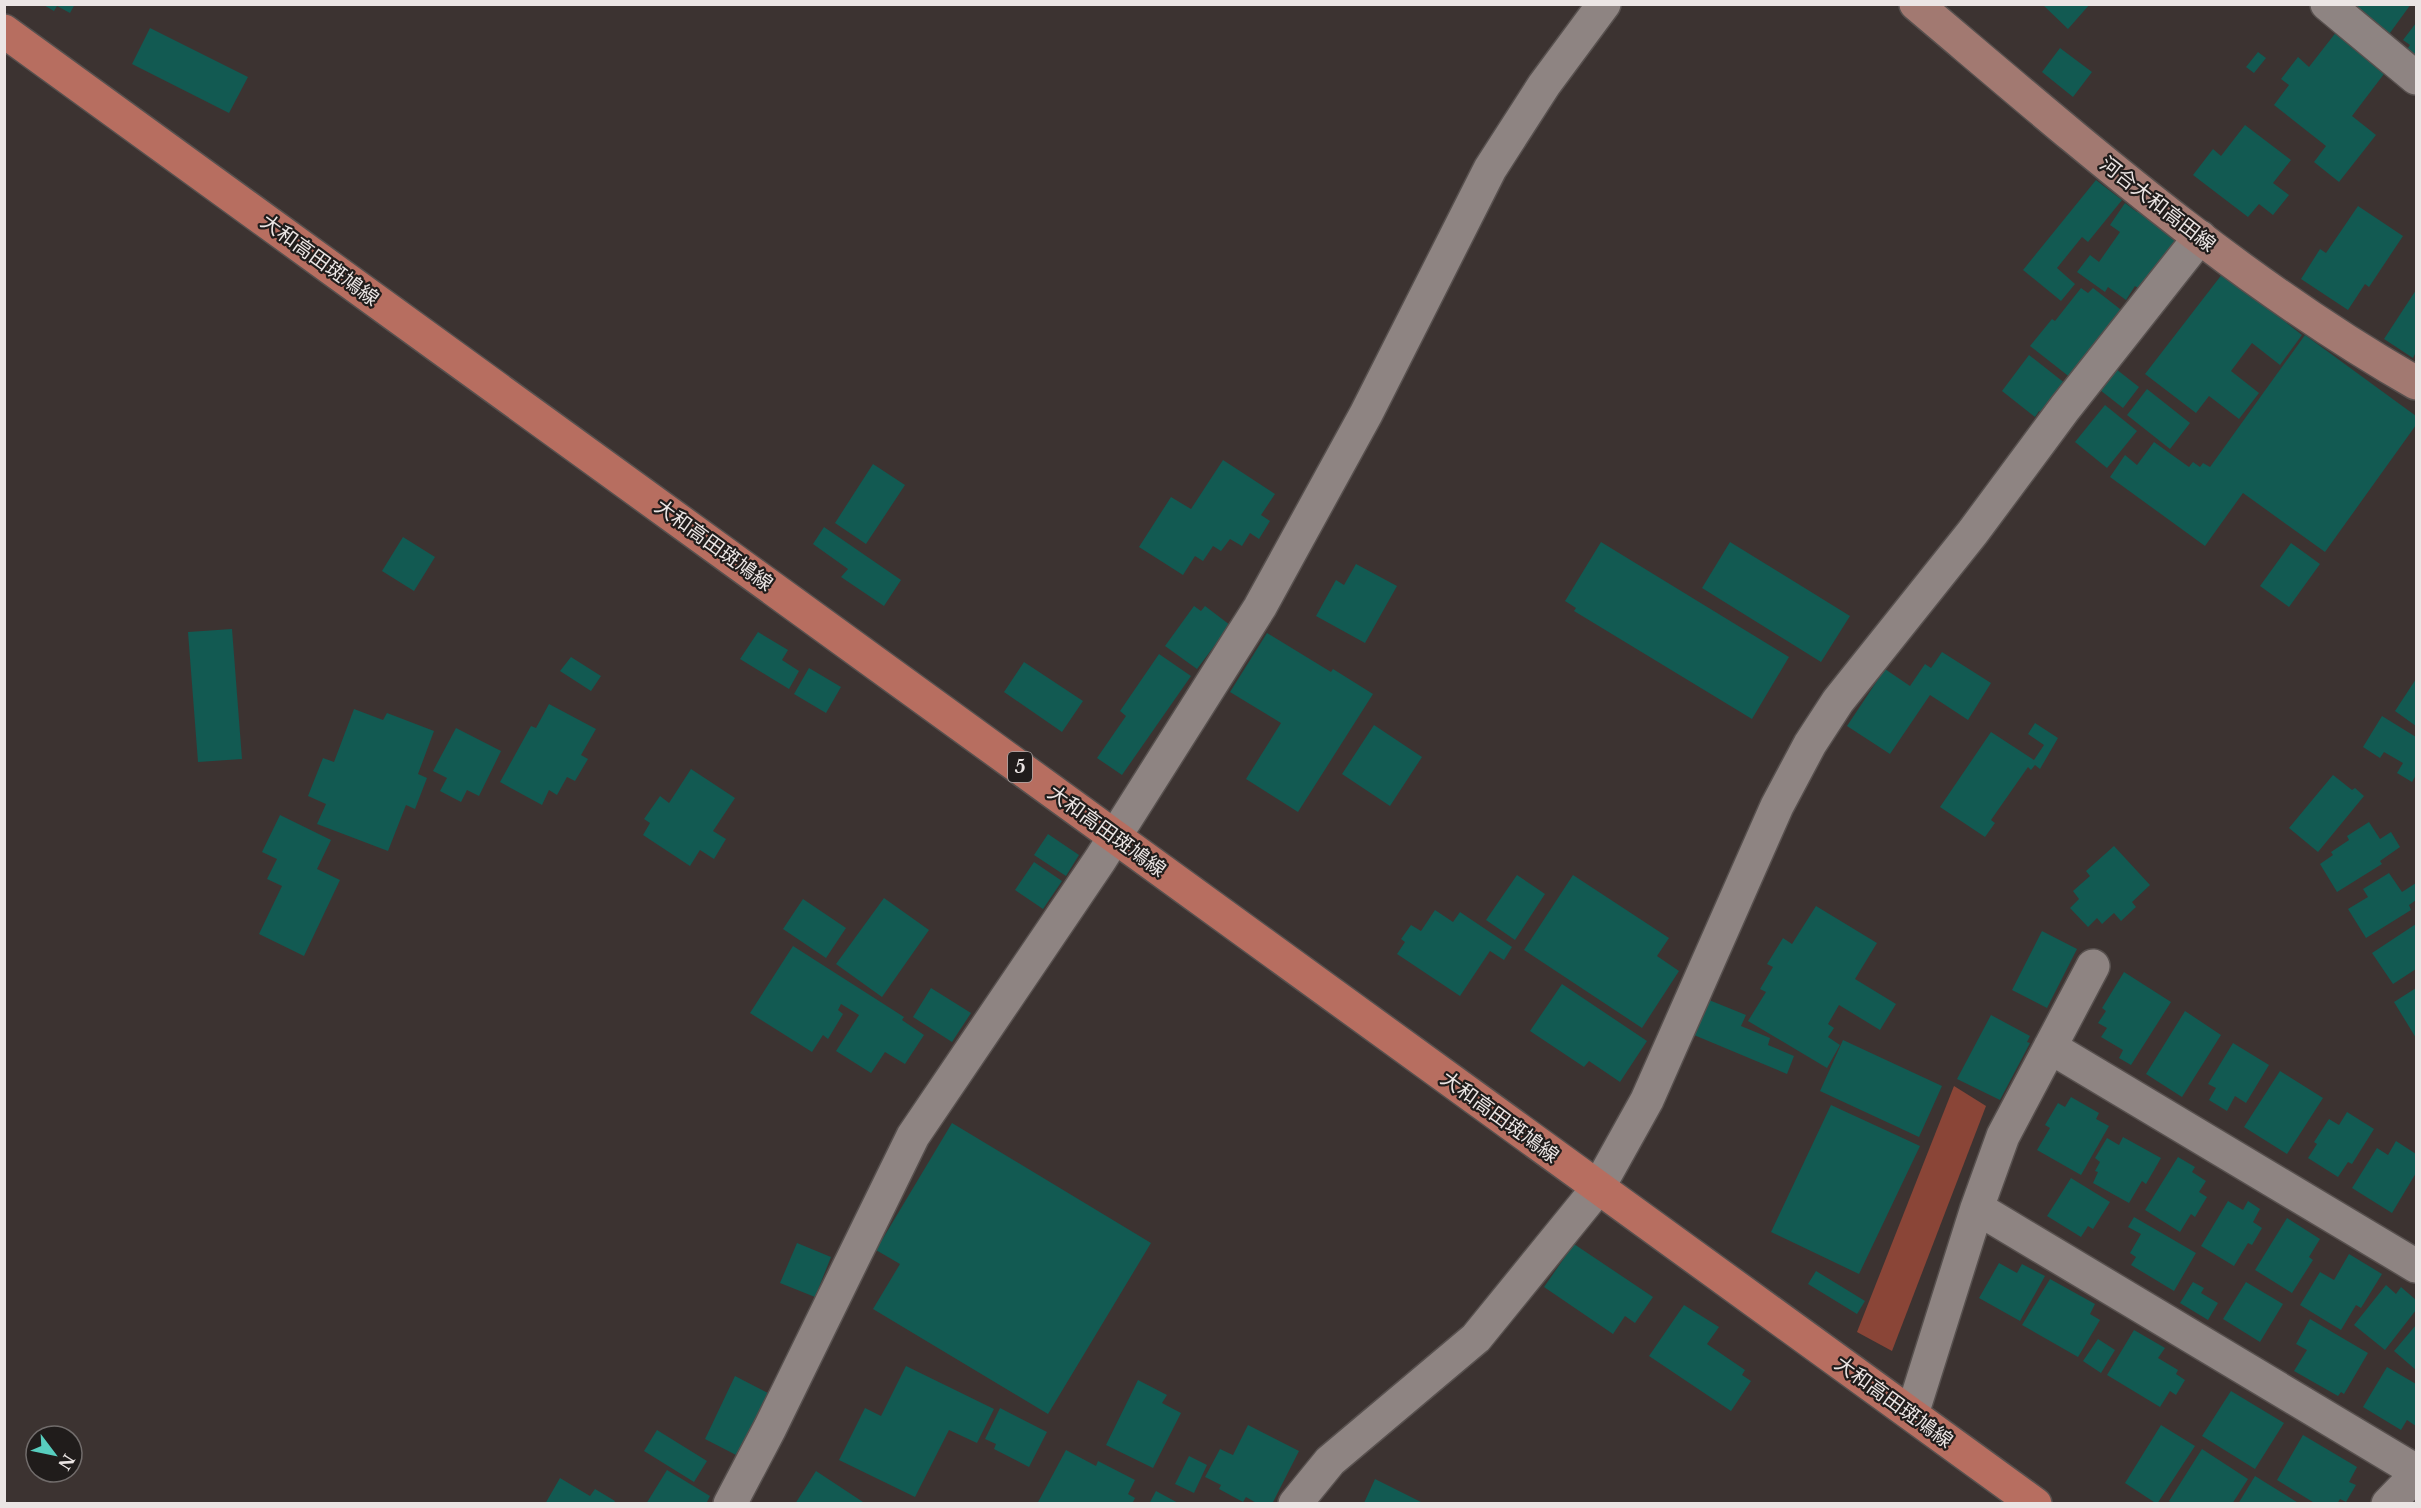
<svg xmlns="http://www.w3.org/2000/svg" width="2421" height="1508" font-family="'Libre Baskerville','Noto Sans JP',serif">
	<rect width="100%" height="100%" fill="#3c3331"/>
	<!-- green -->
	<path fill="#8a4537" d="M1954,1086l32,20 -94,245 -35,-19z"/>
	<!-- building -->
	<path fill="#125a52" d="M42,4h33l-5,9 -13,-7 -3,5z
		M2042,4h48l-22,25z
		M2345,4h66l-24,33z
		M2416,23v36l-10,-8 4,-6 -7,-5z
		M150,28l98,49 -19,36 -97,-49z
		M2337,31l50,39 -35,46 24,19 -37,47 -25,-20 12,-16 -52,-41 15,-20 -8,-6 17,-22 11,10z
		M2060,48l32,24 -19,25 -31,-25z
		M2258,52l8,6 -12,15 -8,-6z
		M2245,125l46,35 -18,23 16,12 -16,20 -14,-11 -11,13 -55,-42 20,-26 8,7z
		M2096,180l26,20 -34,42 -6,-5 -25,31 18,16 -14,17 -38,-31z
		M2125,203l12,9 2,-3 46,33 -43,49 -7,-5 -9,14 -18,-13 -3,5 -28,-20 13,-17 9,7 21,-30 -10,-7z
		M2358,206l45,30 -34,51 -4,-3 -17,26 -47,-31 19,-30 6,4z
		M2223,273l79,62 -22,30 -28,-22 -21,28 28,22 -20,26 -30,-23 -13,17 -51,-39z
		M2081,288l7,5 5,-5 36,28 -53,66 -46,-36 22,-27 3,2z
		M2416,290v62l-3,6 -29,-19z
		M2305,335l111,81v9l-91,127 -82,-59 -38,53 -95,-69 15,-22 12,10 17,-23 35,25 4,-5 7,5 3,-4 7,4z
		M2029,355l42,33 -24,30 -8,-7 -4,6 -33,-26z
		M2116,369l23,18 -16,21 -23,-18z
		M2147,389l43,34 -20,26 -43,-34z
		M2105,405l32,26 -30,37 -32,-26z
		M1223,460l52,34 -14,21 9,6 -11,18 -9,-6 -8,13 -12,-7 -9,12 -8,-5 -10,15 -8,-5 -12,19 -44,-28 32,-50 20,12z
		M873,464l32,21 -39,59 -31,-21z
		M824,527l77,53 -17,26 -43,-29 7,-8 -35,-25z
		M403,537l32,20 -21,34 -32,-20z
		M1601,542l188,115 -37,62 -178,-108 2,-3 -11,-7z
		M1730,542l120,74 -29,46 -119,-74z
		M2291,543l29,21 -31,43 -29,-21z
		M1356,564l41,22 -32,57 -49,-27 20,-36 8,5z
		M1194,606l7,5 4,-5 25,19 -33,44 -32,-23z
		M232,629l10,130 -44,3 -10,-130z
		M758,632l30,18 -6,10 17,11 -10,18 -49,-30z
		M1267,633l64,39 2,-3 40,25 -75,118 -52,-33 35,-56 -51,-31z
		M1942,652l49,31 -23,37 -38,-25 -40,59 -43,-28 38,-57 25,17 15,-22 6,4z
		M1159,654l32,22 -69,99 -25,-17 29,-42 -6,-5z
		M571,657l30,19 -10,15 -31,-20z
		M1024,662l59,39 -21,31 -58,-40z
		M809,668l32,19 -15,26 -32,-19z
		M2416,679v47l-21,-15z
		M549,704l47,25 -15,26 7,4 -13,22 -8,-4 -10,18 -8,-5 -7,15 -42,-23 31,-56 5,2z
		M354,709l29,11 4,-7 47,18 -16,43 9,4 -12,31 -9,-4 -18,46 -71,-27 9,-20 -18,-8 15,-38 11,4z
		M2382,716l34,21v38l-4,7 -15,-9 6,-10 -19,-11 -4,6 -17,-11z
		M2035,723l23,15 -18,31 -5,-4 -4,5 -3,-3 -37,53 4,3 -10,14 -45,-30 51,-75 43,28 10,-15 -16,-11z
		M1374,725l48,32 -32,49 -48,-32z
		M456,728l45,23 -22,45 -12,-6 -6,12 -21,-11 7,-13 -14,-7z
		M691,769l44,29 -22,33 13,8 -12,20 -14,-9 -10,16 -47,-31 7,-12 -6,-4 16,-23 9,7z
		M2333,775l19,15 3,-2 9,8 -46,56 -29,-24z
		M280,815l51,25 -14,29 23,11 -36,76 -45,-22 23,-48 -15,-7 10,-20 -15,-7z
		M2369,822l11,17 11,-7 9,15 -20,14 2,3 -45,28 -17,-28 13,-9 -2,-3 18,-12 -2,-4z
		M1048,834l31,21 -13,21 -32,-21z
		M2114,846l36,39 -18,17 4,5 -15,14 -7,-8 -12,11 -5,-6 -9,9 -18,-19 9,-9 -6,-8 17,-15 -4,-5z
		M1034,862l28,19 -19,28 -28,-19z
		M2389,873l13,19 14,-9v17l-7,5 2,5 -45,28 -18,-29 20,-12 -5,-8z
		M1517,875l28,19 -30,46 -29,-20z
		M1573,875l96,63 -12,18 22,15 -37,57 -118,-78z
		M884,898l45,32 -47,67 -46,-33z
		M803,899l43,29 -20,30 -43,-29z
		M1816,906l61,37 -22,36 41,25 -16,26 -41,-25 -11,19 6,4 -6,9 12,8 -13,23 -79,-47 18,-29 -6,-3 13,-22 -6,-3 16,-26 9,6z
		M1435,910l18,12 7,-10 52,35 -8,13 -14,-9 -30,45 -63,-42 8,-12 -4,-3 10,-14 10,6z
		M2416,924v45l-23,15 -21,-31z
		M2042,931l35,18 -30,59 -35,-18z
		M793,946l111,71 -2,3 22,15 -19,29 -20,-12 -14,21 -35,-22 23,-36 -18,-11 -3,6 5,4 -15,25 -5,-4 -11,17 -62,-39z
		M2124,972l47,30 -40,63 -12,-7 4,-8 -22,-13 6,-9 -9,-5 8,-12 -4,-3z
		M1562,984l85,57 -27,41 -31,-21 -5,6 -54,-36z
		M931,988l40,25 -19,29 -39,-25z
		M2416,988v50l-22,-36z
		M1709,1000l37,15 -5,11 29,12 -2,7 26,11 -7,18 -93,-39z
		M2185,1011l36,24 -39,62 -36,-23z
		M1991,1015l39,21 -3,6 3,1 -30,57 -43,-21z
		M1843,1040l99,46 -23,51 -99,-46z
		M2233,1043l36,22 -23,38 -11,-7 -8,15 -18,-11 7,-12 -8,-4z
		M2280,1071l43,27 -36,56 -43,-27z
		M2071,1097l28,16 -3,6 13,7 -28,49 -44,-25 13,-22 -5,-3 13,-22 7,4z
		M1831,1105l89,41 -61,128 -88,-42z
		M2347,1112l27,17 -22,35 -4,-2 -10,15 -30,-19 9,-14 -3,-2 15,-23 10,6z
		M952,1123l199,120 -103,171 -175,-105 27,-45 -24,-14z
		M2123,1137l38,21 -15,26 -4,-3 -13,22 -36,-20 5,-11 -3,-1 5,-9 -5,-4 12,-20 12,7z
		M2396,1141l20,13v19l-24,40 -40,-25 25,-40 11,7z
		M2178,1157l17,10 -3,5 14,9 -7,11 8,5 -12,20 -4,-3 -11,18 -35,-22z
		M2071,1178l39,24 -17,27 -5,-3 -7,11 -34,-21z
		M2228,1201l15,9 5,-9 12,8 -7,13 9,6 -10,17 -4,-2 -14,23 -33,-20z
		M2134,1217l62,36 -22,38 -43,-26 5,-8 -6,-4 11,-19 -13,-7z
		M2287,1218l33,21 -11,18 4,3 -21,33 -37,-23z
		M797,1243l34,14 -16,40 -35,-14z
		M1574,1244l79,53 -18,26 -10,-7 -12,18 -69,-47z
		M2349,1254l33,20 -21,34 -5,-3 -15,25 -41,-25 20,-33 14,8z
		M1999,1263l18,10 5,-9 23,12 -25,45 -41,-23z
		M1816,1271l49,30 -8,13 -49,-30z
		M2050,1279l45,25 -5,10 10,6 -22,37 -56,-32z
		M2193,1282l11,6 -3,5 17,10 -10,17 -28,-17z
		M2246,1282l37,22 -23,38 -37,-23z
		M2386,1285l10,9 5,-7 15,13v10l-31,40 -31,-25z
		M1684,1305l35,22 -12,17 38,26 -3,5 9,6 -20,30 -82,-55z
		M2310,1319l58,34 -24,41 -3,-2 -3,4 -44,-25 13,-21 -11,-6z
		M2416,1325v45l-22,-19z
		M2134,1330l31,18 -7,10 20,12 -2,4 9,6 -9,15 -6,-4 -10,16 -53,-32z
		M2098,1339l17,11 -14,23 -18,-12z
		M906,1366l88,43 -17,34 -28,-13 -34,67 -76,-37 26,-52 16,8z
		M2387,1367l29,17v42l-9,-6 -6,10 -38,-23z
		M735,1376l33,17 -30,63 -33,-17z
		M1138,1380l29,15 -5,8 19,10 -28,55 -47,-23z
		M2231,1391l53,32 -29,46 -53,-33z
		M1000,1408l47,24 -18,35 -35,-18 2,-5 -11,-5z
		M1248,1425l51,26 -27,53h-14l-12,-7 -3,5 -24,-13 2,-4 -16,-8 15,-28 13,6z
		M2161,1425l34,21 -38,58 -32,-21z
		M657,1430l50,31 -13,21 -50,-31z
		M2303,1435l54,32 -8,15 7,3 -10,17 -6,-3 -3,5h-21l-39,-24z
		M2202,1449l46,30 -16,25h-59l-4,-3z
		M1066,1450l30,16 2,-5 37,19 -7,14 7,4 -3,6h-95z
		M1189,1456l18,9 -13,28 -19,-9z
		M667,1470l43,26 -4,8h-60z
		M816,1471l47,31 -1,2h-67z
		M2255,1476l45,28h-62z
		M560,1478l30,18 5,-7 20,12 -2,3h-68z
		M1375,1479l50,25 -61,-1z
		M1156,1491l24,13h-31z"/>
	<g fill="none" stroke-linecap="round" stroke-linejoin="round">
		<!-- minor casing -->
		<g stroke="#57504e" stroke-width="36">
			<path id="minor" d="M2327,4l89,74
				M2050,1047l366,219
				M1977,1208l439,263
				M1912,1414l65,-206 26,-72 90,-170
				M730,1504l40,-76 143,-292 187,-276 160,-253 106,-193 124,-245 54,-84 60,-81
				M1295,1504l35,-43 146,-123 122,-150 49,-88 130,-294 33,-62 28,-43 135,-169 92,-124 135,-171
				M2388,1504l28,-29"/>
		</g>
		<!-- secondary casing -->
		<g stroke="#57504e" stroke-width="36">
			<path id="secondary" d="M1916,4c160,135 318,275 500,379"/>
		</g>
		<!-- primary casing -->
		<g stroke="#57504e" stroke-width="36">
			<path id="primary" d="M4,31l2031,1473"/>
		</g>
		<!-- minor -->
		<use href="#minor" stroke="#8e8482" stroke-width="33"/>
		<!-- secondary -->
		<use href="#secondary" stroke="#a27971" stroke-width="33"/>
		<!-- primary -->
		<use href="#primary" stroke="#b76e60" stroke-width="33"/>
	</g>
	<g text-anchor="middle" stroke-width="4.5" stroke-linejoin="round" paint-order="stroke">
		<!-- shield labels -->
		<rect fill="#201c1b" stroke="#aea9a8" stroke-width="1.5" x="1008" y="752" width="24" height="30" rx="4.5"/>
		<g font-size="18" font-weight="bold" fill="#ebe5e4">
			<text x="1020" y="773">5</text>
		</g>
		<!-- street labels -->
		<g font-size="20" fill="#ebe5e4" stroke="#201c1b">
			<text transform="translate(2158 204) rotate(38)" y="7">河合大和高田線</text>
			<text transform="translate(320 260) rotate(36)" y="7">大和高田斑鳩線</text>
			<text transform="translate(714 545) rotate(36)" y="7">大和高田斑鳩線</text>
			<text transform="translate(1107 831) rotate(36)" y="7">大和高田斑鳩線</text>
			<text transform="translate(1500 1117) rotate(36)" y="7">大和高田斑鳩線</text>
			<text transform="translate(1894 1402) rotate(36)" y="7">大和高田斑鳩線</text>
		</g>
	</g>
	<!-- border -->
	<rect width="2421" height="1508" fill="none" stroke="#ebe5e4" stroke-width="12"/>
	<!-- north arrow -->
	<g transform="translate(54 1454) rotate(122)"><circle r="28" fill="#201c1b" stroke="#716c6b" stroke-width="1.5"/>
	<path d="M0-4.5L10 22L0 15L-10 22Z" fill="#58cebf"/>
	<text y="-9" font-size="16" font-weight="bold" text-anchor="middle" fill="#ebe5e4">N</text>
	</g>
</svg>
